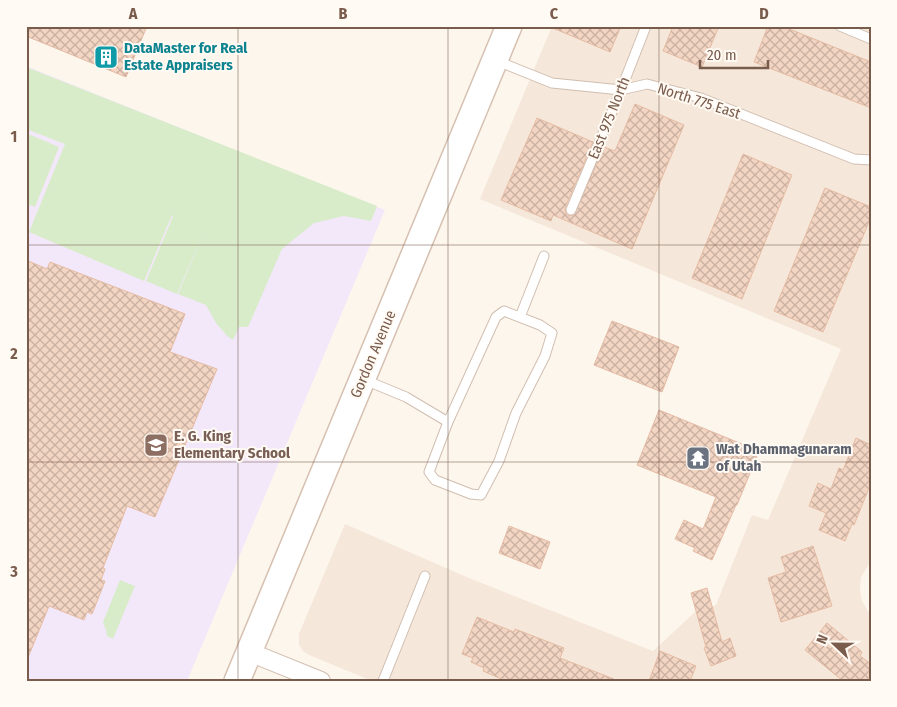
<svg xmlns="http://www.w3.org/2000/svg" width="897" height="707" font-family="'Fira Sans Condensed',sans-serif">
	<defs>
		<pattern id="building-cross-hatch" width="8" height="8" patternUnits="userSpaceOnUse" patternTransform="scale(1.25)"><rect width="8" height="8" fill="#f3d5c3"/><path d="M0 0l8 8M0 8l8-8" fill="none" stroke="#cab0a1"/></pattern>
	</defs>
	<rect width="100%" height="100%" fill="#fdf6ec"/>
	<!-- residential -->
	<path fill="#f5e8da" d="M552,26h319v535l-10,16 -1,13 2,11 9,15v65h-499l-63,-26 -6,-4 -4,-6v-11l46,-110 124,54 184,73 42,-39 21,-7 36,-90 16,5 73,-171 -361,-150z"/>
	<!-- education -->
	<path fill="#f3e8fa" d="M26,66l359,144 -198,471h-161z"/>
	<!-- green -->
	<path fill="#d8ecc9" d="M26,67l351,139 -6,15 -27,-5 -30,7 -32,26 -34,78h-9l-6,13 -6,-4 -11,-13 -10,-18 -28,-11 27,-65 -28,65 -31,-13 27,-65 -1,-1 -28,66 -115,-49 36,-88 -39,-15z
		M26,133l33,14 -24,60 -9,-3z
		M120,580l15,6 -22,53 -6,-3 -1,-6 -3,-8z"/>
	<!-- building -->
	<path fill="url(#building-cross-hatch)" stroke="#e6bba3" d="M26,26h121l-21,51 -100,-41z
		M548,26h73l-11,26z
		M673,26h46l-17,41 -39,-16z
		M768,26h14l89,36v46l-117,-46z
		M635,104l49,21 -52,124 -79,-34 -2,6 -50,-21 36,-82 56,24 -28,66 1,6 3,2 5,-1 30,-68 11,4z
		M743,154l49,21 -50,124 -50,-21z
		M825,188l46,19v10l-48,115 -49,-21z
		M26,260l21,9 3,-7 135,52 -15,38 47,17 -62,148 -28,-11 -24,62 2,1 -4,11 4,1 -13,33 -5,-2 -3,8 -35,-14 -22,54z
		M612,321l67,26 -17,45 -68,-27z
		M659,410l100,41 -22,54h-1l-24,55 -19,-9 2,-3 -20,-9 9,-19 19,9 13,-32 -79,-32z
		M856,438l15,7v38l-17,42 -2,-1 -7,17 -26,-11 7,-17 -17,-7 9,-23 13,6 8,-21 4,2z
		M509,526l41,16 -10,27 -41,-16z
		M813,546l19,60 -51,16 -13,-44 18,-6 -5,-15z
		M707,588l15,54 8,-4 6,18 -25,10 -7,-18 2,-1 -15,-54z
		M477,617l37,15 1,-3 49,19 -4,10 54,21v2h-108l-23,-10 1,-3 -13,-6 2,-4 -11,-4z
		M827,623l35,29 -2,4 11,8v11l-5,6h-23l-38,-31z
		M660,651l36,15 -6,15h-41z"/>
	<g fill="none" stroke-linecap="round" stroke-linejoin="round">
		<!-- lane casing -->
		<g stroke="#d1beb0" stroke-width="11">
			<path id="lane" d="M840,26l31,13
				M497,61l55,22 69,7 26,-6 54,14 153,61 17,1
				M571,210l50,-120 25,-64
				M520,317l24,-61
				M365,380l41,17 42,25 -19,50 6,8 36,14 10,1 18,-34 17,-48 29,-57 7,-23 -12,-8 -36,-14 -8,6 -48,105
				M383,681l42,-105"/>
		</g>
		<!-- street casing -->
		<g stroke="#d1beb0" stroke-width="20">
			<path id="street" d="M249,652l72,29"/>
		</g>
		<!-- secondary casing -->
		<g stroke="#d6c0b0" stroke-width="28">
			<path id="secondary" d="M237,681l272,-655"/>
		</g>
		<!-- lane -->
		<use href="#lane" stroke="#fff" stroke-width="9"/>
		<!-- street -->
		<use href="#street" stroke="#fff" stroke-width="18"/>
		<!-- secondary -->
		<use href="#secondary" stroke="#fff" stroke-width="25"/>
	</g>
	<!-- grid -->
	<path fill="none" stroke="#7a5c4d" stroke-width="1" stroke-opacity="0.55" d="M238,26v655M448,26v655M659,26v655M26,245h845M26,462h845"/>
	<!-- icons -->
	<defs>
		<g id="building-square" transform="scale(1.25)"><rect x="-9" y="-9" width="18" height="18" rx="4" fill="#0f9aa8" stroke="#fffaf3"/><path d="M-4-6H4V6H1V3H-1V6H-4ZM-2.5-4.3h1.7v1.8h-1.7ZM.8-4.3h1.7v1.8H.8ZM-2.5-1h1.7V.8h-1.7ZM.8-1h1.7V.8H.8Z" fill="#fff"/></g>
		<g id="school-square" transform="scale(1.25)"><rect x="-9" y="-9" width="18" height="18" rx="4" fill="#8d6e63" stroke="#fffaf3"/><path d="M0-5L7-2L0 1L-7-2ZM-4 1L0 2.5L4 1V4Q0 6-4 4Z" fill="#fff"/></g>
		<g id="temple-square" transform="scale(1.25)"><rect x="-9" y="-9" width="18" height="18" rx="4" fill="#6b7280" stroke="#fffaf3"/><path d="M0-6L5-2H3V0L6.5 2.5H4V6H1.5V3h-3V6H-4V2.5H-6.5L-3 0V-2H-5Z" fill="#fff"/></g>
	</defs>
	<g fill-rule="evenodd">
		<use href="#building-square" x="106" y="57"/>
		<use href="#school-square" x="156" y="445"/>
		<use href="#temple-square" x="698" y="458"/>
	</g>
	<g text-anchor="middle" stroke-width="4" stroke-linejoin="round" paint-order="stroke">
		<!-- culture labels -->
		<g font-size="15" font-weight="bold" fill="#0d838f" stroke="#fffaf3" text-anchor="start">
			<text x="124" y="53">DataMaster for Real<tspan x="124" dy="17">Estate Appraisers</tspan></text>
		</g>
		<!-- street labels -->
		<g font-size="15" fill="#7a5c4d" stroke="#fffaf3">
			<text transform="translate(699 101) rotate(18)" y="5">North 775 East</text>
			<text transform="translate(609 118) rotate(-68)" y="5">East 975 North</text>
			<text transform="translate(373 354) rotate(-67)" y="5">Gordon Avenue</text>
		</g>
		<!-- education labels -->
		<g font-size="15" font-weight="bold" fill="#785e54" stroke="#fffaf3" text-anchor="start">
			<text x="174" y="441">E. G. King<tspan x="174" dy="17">Elementary School</tspan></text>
		</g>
		<!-- worship labels -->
		<g font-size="15" font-weight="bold" fill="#5b616d" stroke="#fffaf3" text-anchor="start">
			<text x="716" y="454">Wat Dhammagunaram<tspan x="716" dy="17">of Utah</tspan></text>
		</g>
	</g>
	<!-- border -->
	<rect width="897" height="707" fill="none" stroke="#fffaf3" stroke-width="55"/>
	<!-- north arrow -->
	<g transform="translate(834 644) rotate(292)" stroke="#fffaf3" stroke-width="4" paint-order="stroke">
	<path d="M0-4L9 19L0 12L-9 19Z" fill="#7a5c4d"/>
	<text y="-8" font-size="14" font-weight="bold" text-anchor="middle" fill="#7a5c4d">N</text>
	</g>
	<!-- scale -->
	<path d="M700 60v8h68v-8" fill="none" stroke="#7a5c4d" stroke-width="2.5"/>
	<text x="707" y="60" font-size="15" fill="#7a5c4d" stroke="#fffaf3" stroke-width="4" paint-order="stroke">20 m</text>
	<rect x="28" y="28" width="842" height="652" fill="none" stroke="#7a5c4d" stroke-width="2"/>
	<g font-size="16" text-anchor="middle" font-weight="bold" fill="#7a5c4d">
		<text x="133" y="19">A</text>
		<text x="343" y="19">B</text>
		<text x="554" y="19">C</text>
		<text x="764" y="19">D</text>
		<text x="14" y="142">1</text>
		<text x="14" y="359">2</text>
		<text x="14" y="577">3</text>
	</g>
</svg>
